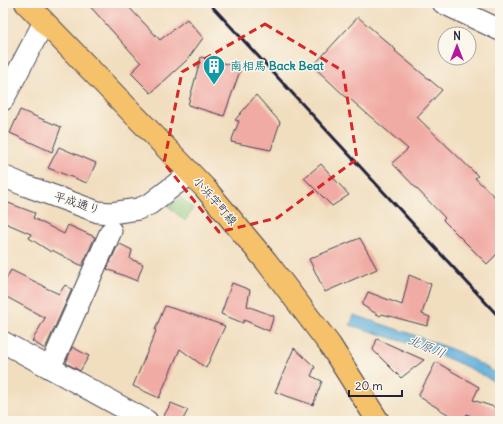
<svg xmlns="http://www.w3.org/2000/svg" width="503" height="424" font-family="Delius,'Klee One',sans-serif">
	<rect width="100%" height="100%" fill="#fbf7ec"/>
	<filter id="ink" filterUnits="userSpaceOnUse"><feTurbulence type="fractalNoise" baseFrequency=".025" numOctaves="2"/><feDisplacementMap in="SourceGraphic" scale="8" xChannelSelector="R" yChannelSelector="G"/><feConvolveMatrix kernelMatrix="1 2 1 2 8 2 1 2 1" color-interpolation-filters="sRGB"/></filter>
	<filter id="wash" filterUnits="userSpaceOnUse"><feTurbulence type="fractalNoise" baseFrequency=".012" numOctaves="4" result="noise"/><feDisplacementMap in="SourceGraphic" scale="16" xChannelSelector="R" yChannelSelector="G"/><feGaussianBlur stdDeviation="0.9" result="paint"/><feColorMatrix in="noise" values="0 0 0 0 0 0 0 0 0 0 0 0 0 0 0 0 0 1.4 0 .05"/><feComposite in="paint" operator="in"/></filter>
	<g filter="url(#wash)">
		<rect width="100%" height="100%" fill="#f1debf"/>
		<!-- green -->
		<path fill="#8ac67c" stroke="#56745c" d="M181,198l12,10 -8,13 -17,-15z"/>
		<!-- water -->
		<path fill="#60afda" stroke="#41688a" d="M354,315l57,19 48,18 41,23v10c-47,-29 -98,-44 -150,-60z"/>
		<g id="blocks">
			<!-- building -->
			<path fill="#f0aba4" d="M87,3h38l35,37 27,-21 16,19 -16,22 -36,33 -20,-20 10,-10z
				M358,17l38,33 -1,1 47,39 -25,27 61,59 -3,2 25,24v49l-13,13 -44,-44 2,-2 -53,-55 16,-14 -58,-50 -1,1 -36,-34z
				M201,57l40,11 -17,48 -36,-11z
				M256,95l24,27 -9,28 -40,-8 8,-21 -4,-1z
				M20,110l41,17 -9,25 -42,-19z
				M59,147l37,16 -9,20 -39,-15z
				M321,164l28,31 -17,11 -28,-28z
				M3,201l32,12 -2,5 31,16 4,-9 27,12 -13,29 -30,-16 -1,2 -22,-14 2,-4 -28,-12z
				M360,238l17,31 -52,23 -16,-33z
				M120,244l12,6 -2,9 13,5 -6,17 -30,-12 10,-22h1z
				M11,270l33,16v1l15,7 6,-9 7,4 -27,60 -13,-8 13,-23 -42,-23v-10z
				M409,275l22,9 -9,30 8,3 -3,9 -45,-12 -2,2 -18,-11 6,-13 34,13z
				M232,283l18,7 -3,16 27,10 -5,15 -25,-11 -1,3 -22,-9z
				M165,306l26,8 34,12 -19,42 -26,-19 -21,49 -26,-12 23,-55 -1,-1z
				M377,339l47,21 -23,18 -28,-28z
				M72,347l17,9 -9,15 -14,-8z
				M294,348l21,19 -4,9 11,5 -9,24 -38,-13z
				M436,362l43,25 -6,13 27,9v12h-20l-13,-7 -3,7h-5l-41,-25z
				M171,403l17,7 -6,11h-21z"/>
		</g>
	</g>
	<g filter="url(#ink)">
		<use href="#blocks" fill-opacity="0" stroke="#413e4f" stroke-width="1"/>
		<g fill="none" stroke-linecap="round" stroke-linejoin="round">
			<!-- minor casing -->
			<g stroke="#413e4f" stroke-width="23">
				<path id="minor" d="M443,3l57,27
					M3,100l41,-78
					M3,176l21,9 74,27 13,1 27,-4 12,-5 26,-20 15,-10
					M3,342l144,79
					M50,368l61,-137"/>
			</g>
			<!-- major casing -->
			<g stroke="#413e4f" stroke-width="24">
				<path id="major" d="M26,3l179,185 61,73 64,84 48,76"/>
			</g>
			<!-- minor -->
			<use href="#minor" stroke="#fff" stroke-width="21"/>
			<!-- major -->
			<use href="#major" stroke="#f5c16b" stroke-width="22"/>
			<!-- rail -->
			<path stroke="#22223b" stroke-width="3" d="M209,3l291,315"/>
		</g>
	</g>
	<!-- marked area -->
	<path fill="none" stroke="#d62828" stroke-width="3" stroke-dasharray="8 5" stroke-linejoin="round" d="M265,24l78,47 14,88 -80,59 -58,14 -55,-69 18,-91z"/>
	<!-- icons -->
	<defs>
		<g id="building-pin" transform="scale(1.15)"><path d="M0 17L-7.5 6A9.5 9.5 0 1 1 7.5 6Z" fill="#0f9aa8" stroke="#fbf7ec"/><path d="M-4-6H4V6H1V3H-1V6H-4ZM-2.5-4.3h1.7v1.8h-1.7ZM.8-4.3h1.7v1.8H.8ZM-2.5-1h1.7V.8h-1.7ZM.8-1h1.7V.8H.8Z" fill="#fff"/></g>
	</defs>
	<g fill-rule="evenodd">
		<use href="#building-pin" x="214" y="66"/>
	</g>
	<g text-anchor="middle" stroke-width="3" stroke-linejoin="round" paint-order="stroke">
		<!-- culture labels -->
		<g font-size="12" font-weight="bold" fill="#0d838f" stroke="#fbf7ec" text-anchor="start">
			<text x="230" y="70">南相馬 Back Beat</text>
		</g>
		<!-- street labels -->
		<g font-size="12" fill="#22223b" stroke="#fbf7ec">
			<text transform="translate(215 201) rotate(49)" y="4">小浜字町線</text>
			<text transform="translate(77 203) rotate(18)" y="4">平成通り</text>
		</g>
		<!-- water labels -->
		<g font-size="13" font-style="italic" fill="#3b5a7b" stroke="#fbf7ec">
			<text transform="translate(427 346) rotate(23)" y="5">北原川</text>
		</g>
	</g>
	<!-- margin -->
	<rect width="503" height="424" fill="none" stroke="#fbf7ec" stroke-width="16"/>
	<!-- north arrow -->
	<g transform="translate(457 46)"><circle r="19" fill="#fbf7ec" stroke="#a4a2a5"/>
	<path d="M0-3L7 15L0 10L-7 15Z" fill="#b5179e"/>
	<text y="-6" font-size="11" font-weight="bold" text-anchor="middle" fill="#22223b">N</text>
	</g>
	<!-- scale -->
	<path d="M349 390v6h53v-6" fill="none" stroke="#22223b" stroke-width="2"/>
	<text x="355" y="390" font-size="12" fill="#22223b" stroke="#fbf7ec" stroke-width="3" paint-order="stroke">20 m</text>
</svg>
